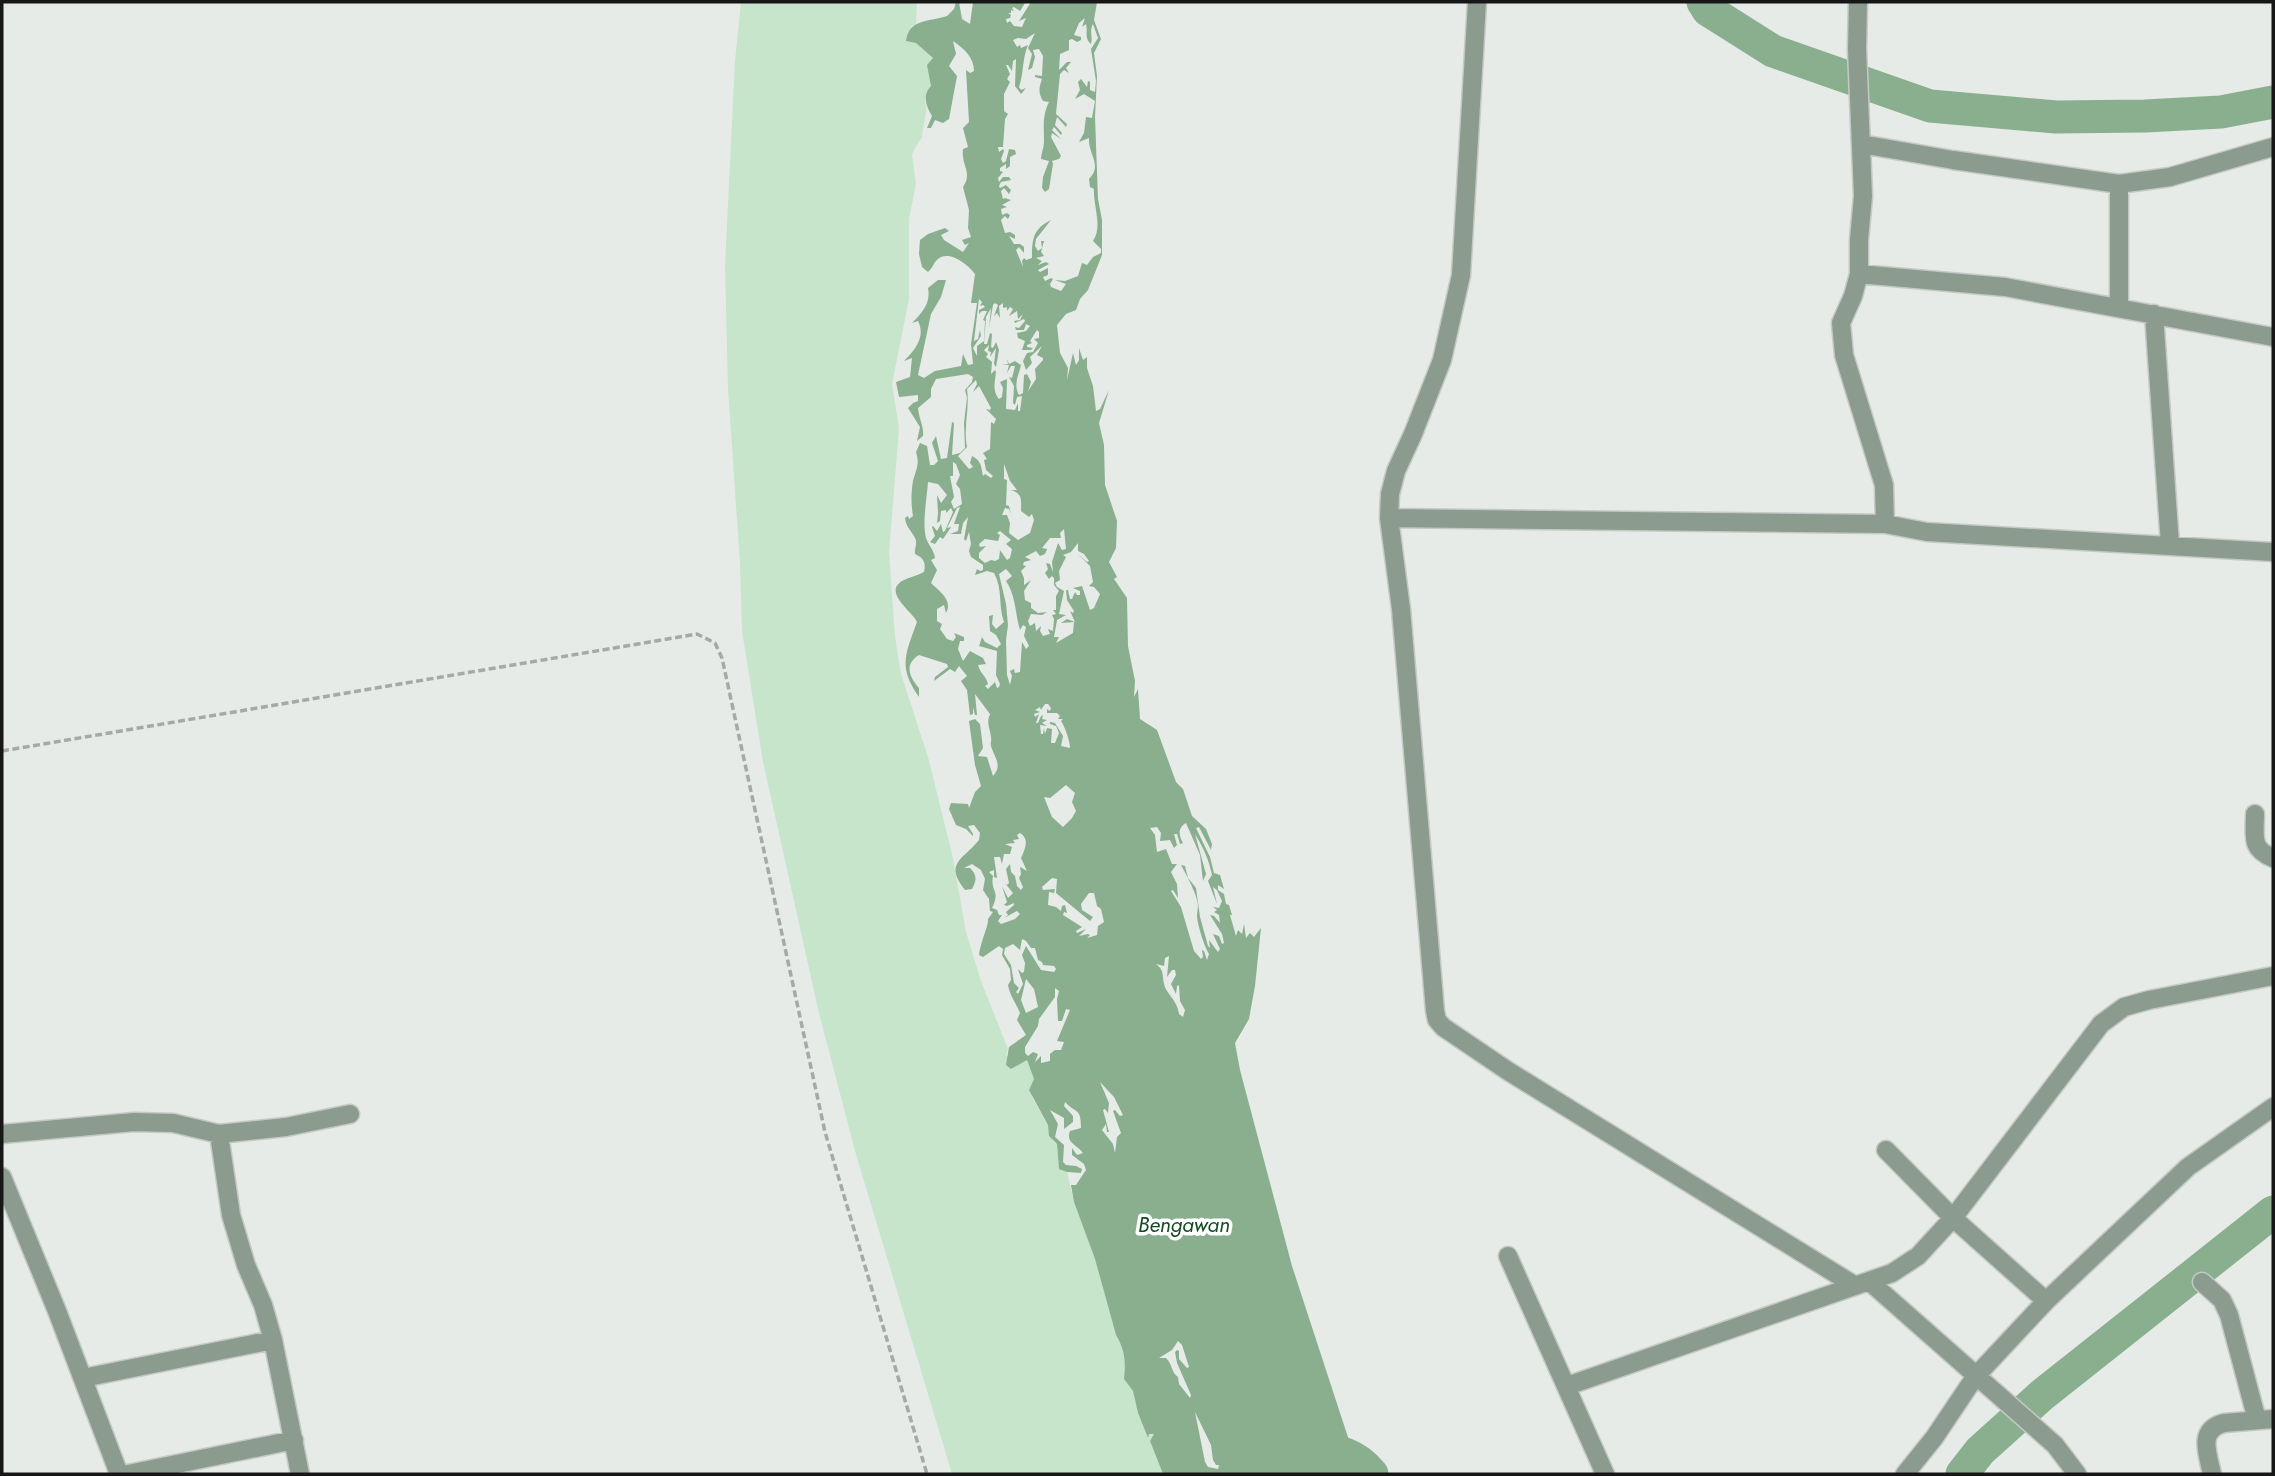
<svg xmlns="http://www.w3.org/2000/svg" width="2275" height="1476" font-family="Jost,sans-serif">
	<rect width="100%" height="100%" fill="#e6ebe7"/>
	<!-- green -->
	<path fill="#c6e5cb" d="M741,2h176l-1,23 -5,1 5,17 17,15 -2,28 -6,14c4,12 -3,26 -3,38l-6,8 -4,9 4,29 -7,35v80l-17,85 7,44 -10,124 6,85 6,37 27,83 24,97 14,78 15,49 27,68 -2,7 21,4 7,19 -2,18 16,28 5,17 4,2 2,25 8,3 7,30 21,57 21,76c7,12 13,30 8,44l9,12 5,22 9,23 2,-2h6l-5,7 13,33h-211l-97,-323 -36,-138 -56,-251 -21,-131 -2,-68 -12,-174 -3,-124 10,-204z"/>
	<!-- water -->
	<path fill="#89af8f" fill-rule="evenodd" d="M956,2h3l3,17 8,5 3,-22h49l3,1 -5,8 -6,-4 -2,1 2,3 -3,-1v3h-3l3,2 -1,3 -4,1 1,4 3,-2 4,5 8,1 4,-9 -7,3 12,-19h66l-3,18 7,19 -7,14 3,23 -2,41 3,82 4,21v35l-14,35 -8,9 -4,11 -10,4 -9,11 3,28 8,15 -1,12 6,-27 3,12 3,-5v-12l4,12 4,-3v11l6,18 3,25 4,-2 9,-19 -10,33 5,22 1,40 12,36 -1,27 -7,14 8,15 -3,2 13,19 1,48 7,35 -1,16 4,-8 2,30 17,11 19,52 7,7 9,27 14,13 6,15 -1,6 -12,-23 -3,1 14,29 4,16 6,2 4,14 -6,-4v5l6,4 2,10 3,1 3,10h-2l6,21 2,-6 4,4 2,-10 2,14 4,-5 4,4 7,-9 -6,58 -6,33 -14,24 5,27 52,196 68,208h-197l-13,-33 4,-7h-5l-1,4 -10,-25 -5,-22 -9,-12c2,-16 1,-29 -8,-44l-21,-76 -21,-57 -3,-17h5l10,-15 -2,-6 -12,-9v-7l5,7 6,-2c-5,-8 -18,-10 -13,-22l11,-3c0,-21 -5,-14 -16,-26l-1,4 9,10v6l-9,7v-11l-14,-8 8,14 -3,13 9,8 -1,17 3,3 10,1 6,3 -1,4 -14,-1 -8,-3 -2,-25 -8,-8 -1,-11 -19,-35 5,-11 -7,-19 -16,9 -5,-4 3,-18 17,-12 -9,-15 3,-7c-4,-10 -10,-17 -12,-28l3,-5 -1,-11 -8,-14 1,-6 -4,-3 -16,11 -4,-2c1,-12 10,-30 9,-36l5,-7 -3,-1 -1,-12 -6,-9 2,-11 -4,-9 -9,-6 -8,4h6c7,7 7,12 2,21l-7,1c-22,-27 -1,-31 14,-50l1,-7 -6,-8 -6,1 5,8v2l-7,-7 -10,-4 -7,-16 2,-6 17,1 1,4 6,-16 6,-6 -6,-21 -6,-44 6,-2 5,5 3,24 -5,8 9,1 6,19c9,-10 3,-16 -1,-27 -3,-8 0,-4 -1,-12 -1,-10 -5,-13 -1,-23l-15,-20 2,21h-2l-2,-8v7l-3,1 -3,-25 -6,-9 6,-5 -8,-10 -4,6 -5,-3 -16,12 1,-4 13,-10 -1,-3 -28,-9c-15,9 -10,22 0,33v9c-21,-30 -14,-42 -2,-75 -5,-11 -34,-29 -15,-41 7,-4 15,-5 22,-9 2,-9 0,-14 -9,-18 -1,-6 3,-10 0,-16 -4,-8 -9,-11 -10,-20l3,-2 1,3 4,-3c-2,-11 -2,-24 0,-35 3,-11 7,-17 3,-29l4,-9 7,3 3,19h4l4,-4 -6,-18 4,-7 5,23 6,-1 5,-36 2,1 -2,32 8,-2 5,-5 -1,-25 3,-25 -2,-8 7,-8 1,-5 -5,-3 -32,5 -5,10v8l-13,11c1,11 6,18 5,28l-6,5 3,-14 -12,-19 5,-5 5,-2v-6l-19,2 -3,-15 14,-5 2,-19 -8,3c11,-11 22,-24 14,-40l-6,2c10,-10 19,-20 16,-35l10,-8h8l-5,17 -10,17 -13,61 6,3 11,-7 26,-5 2,-12 5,11 5,-1 -2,-20 6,-41h-6l4,-29c-8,-10 -28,-27 -40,-12 -2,4 -4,7 -7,10l-6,-5 -3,-13 1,-14 8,-6 17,-6 4,3 -8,4 3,5 19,12 6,-9 -4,2 -3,-5 9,-3 -3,-9 1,-18 -6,-23c10,-14 -2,-22 0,-38l5,-2 -5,-19 6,-6 -3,-52 4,3 4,-2c0,-14 -10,-22 -21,-30l3,13 -7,12 8,10 -8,43 -6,4 -8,-3 -4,8h-4l5,-12c-6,-10 -10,-21 -1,-30l-4,-21 6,-7 -17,-15 -10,-2c3,-23 24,-19 41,-25l7,-7zM1085,18l-3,9 4,-3c2,8 -2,14 5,20 2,-7 -2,-13 2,-20l5,14 -7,11 5,32 -1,11 -5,-2v-8l-2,-1 -1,6 -6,-8 -3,3 2,8 -5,9 9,-5 11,7 -3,17 -6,-1 -2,16 -5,9 10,-4c-1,17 14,27 0,41l1,8 4,2c-1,17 9,37 -1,52l8,8v4l-8,4 -6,8 -5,-2 -4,13 -13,5 -10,-1 11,4 -5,7 -10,-4 -1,-3 3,-5 -2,-1 -6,3 -2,-4 5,-2v-7l-8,4 -2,-2 11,-6 -3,-2 -8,3 4,-4 -6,-3 8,-2 -3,-4 3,-11h-3l1,7 -4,3 -3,-5 1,-7 15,-19c-18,9 -19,19 -19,38l-6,2 -2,-2 -2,3 1,6 -7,-17 3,-3 5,6v-6l-4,-3h-6l-5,-8 6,3v-4l-5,-3 -5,1 -4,-13 4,-4 3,3 2,-4 -3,-2 -5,2 -1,-6 6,-2 -5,-2 9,-5 -6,-2 -2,1 -2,-8 3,-3 5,6 2,-4 -5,-5 -6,3 -1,-2 2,-4 10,-2 -2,-3h-6l-4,5 -1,-4 5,-6 -3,-1v-3l6,-4v5l4,-3v-9l6,-3 -1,-4 -6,-1 -3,12 -3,2 -2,-4 3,-8 -1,-2 -4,3 -1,-5h5l2,-28 3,-5 -4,-3v-17l6,-12 -3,-3 3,-5 -4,-9h2l4,6 1,-10 3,-2 -1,27 6,8 5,-6 -5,2 -2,-3c5,-14 3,-28 9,-42l-7,3 -1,-3 -3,2 -4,-7 5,-2 8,1 9,-6 -7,15 4,6 -4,16 4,-2 3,-11 -2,-7 6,-1 4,7 -1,20 -7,-1v2l7,2c-3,8 -4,14 1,22l6,1c-7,14 -5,26 -5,40 0,6 -3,11 -3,17l8,2 -6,16 -1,11 3,4 4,-3 4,-25 -1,-3 7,-2 2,-3 -10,-19 1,-4 9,6 -9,-9 2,-3 7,8 1,-2 -7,-8 2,-8 9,10 1,-3 -11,-10 4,-40 4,-4 5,3 -3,-5 5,-6h-4l-8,8 1,-16 9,-4v-10l3,-1 5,3 4,-2v-3l-7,-2 5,-12zM979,299l3,3 -2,4 3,-1 2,2 -6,3v4l3,-3h5l-4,9 2,1 -1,20 -7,5v10l-4,-8 8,-12 -1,-6 -2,9 -4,2zM995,303l3,2 -4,11 3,-3 3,5 -1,-12 4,-3v5l4,-1v4l3,-4 3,2 -4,7 8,-5 1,8 5,-5 -3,6 -6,1 1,2 9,-4 1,2 -6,7 -4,-1 1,3h8l2,-6 4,2 -4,5 -9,2 1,5 7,3 -3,9h9l2,-2 -6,-1v-2l5,-2 -2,-2 7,-11 2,2v6l-5,1 4,4 -5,9 -6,1 -4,8 3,9 6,-7 -2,-6 12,-11 -5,9 6,3v2l-8,9 1,10 -8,12 3,-9 -4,-8 -3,1 -1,18 -4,2c-6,-11 0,-20 2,-30l-6,-4 -6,3 -2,-5 1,5h-6l7,1 -2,8 4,-7h4l-3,12 -3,-1 5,9 -1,17 2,2 2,-8 5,-1 -2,15h-2v-8l-3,7 -9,-1 1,-30 -7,3 3,6 -1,9 -3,2c-7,-8 -4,-18 -3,-27l-1,-2 -4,4 1,-12 -6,-5 2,-3 -4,-4 5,-5 -1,6 3,1 -1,5 6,-9 -2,16 2,3 3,-17 -3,-8 -3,6 -2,-1 1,-13 -2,-1 -3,11h-3l2,-27 5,-9 -2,20 4,-23zM976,380l1,4 -4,8 6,-6 12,22 -1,2 -4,-1 10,10 -2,5 -3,-2 -1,27 -7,4 4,6 -3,1 2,10 7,6 -2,2 -6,-4 -2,2c-2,-9 -1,-15 -11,-20l-2,7 3,4 -4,2 -11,-13 9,-9c-4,-20 3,-39 0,-58zM953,462l3,2 4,11 -4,9 4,5 2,15 -8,5 -3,-7 3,-5 -4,-21h3zM1004,464l6,17 7,9h-6c12,4 10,10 10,21l8,6 3,-3 2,6 -4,13 -12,7 -9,-7 1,-10 -3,-8h-5l3,-7 4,1 2,5 -2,-8 -3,-1 1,-25 -3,-1zM928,482l10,2 9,11 -6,8 -4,-8 1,18 -1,10 3,-2 1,-10 5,-1v3l5,-5 2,4 -8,19 -2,1 -2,-8 -4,7 -4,-5 -1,1 3,9 -5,6 5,2 5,-7 3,2 8,-12 -4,1 10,-20 3,-1 -6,17h5l-1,7 -8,3h11l2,-11 5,-6 -4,22 2,2 3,-9 2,12 -2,7 2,6 12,8v5l-3,1 -3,-2 -2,6 12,-4 7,2c9,16 4,32 10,49l-8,7 -4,-5 1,-9 -4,1 1,15 6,4 5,9 -4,4 -12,-6 -3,-5 -3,9 18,5 -1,24 4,9 -1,3 -2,1 -2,-6 -7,7 -3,-3 3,-2c-2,-8 -8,-11 -10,-19l8,-1 -3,-6 -13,-7 -7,10 -5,-12 2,-8h4v-4l-10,-4 2,4 -3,4 -6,-2 -7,-10 2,-5 -5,-3v-12l7,-4 2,8c7,-13 -6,-21 -15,-30l6,-13 -6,-10 4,-2c-1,-8 -6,-12 -9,-20 -4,-16 1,-40 2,-56zM1064,529l2,20 -4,1 -4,-7 -6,19 1,10 -3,-8 -4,-1 2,6 -3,4 4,6 3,-3 2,2v7l5,6 -3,5v14h-3l3,4 -4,1 2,4 -1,12 -5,-2 2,5 -7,2 -3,-5 1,-5 -5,5 -1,-8 -5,3 -2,-5 3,-7 11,1 5,-3 -9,1 -7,-5v-5l-6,-3 -1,-9 7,-11 -7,5v-7l-3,-7 5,-5 -3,-1 1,-3 7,-2 -6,-3 11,-6 4,5 5,-2 2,-5 -5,-1 8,-10h11l-1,-5zM1000,531l11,9 -5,4 6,5 -2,9 -3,2 -7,-10 -1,9 -4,2 -4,-1 -6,3 -6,-5v-5l7,-7 -6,1 -1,-3 6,-5 13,2 2,-6 -3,-2zM1078,543v8l6,3 5,7 -2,1 -9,-8 12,12 3,16 -4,4 5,1 6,7 -6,14 -4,2 -8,-24 -9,2 7,3v4h-3l-2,-3 -3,7h-2l-2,-9h-2l1,10 7,11 -1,2 -3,-2 5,11 -8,-3 -6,4 13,-1 -1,11 -17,10 3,-6h-5l3,-17 9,-5 -7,-1 5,-23 -7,-4 -2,-4 5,-3 -1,-9 7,-14 -3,-2 8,-3zM1006,569l6,7 -6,5c10,15 9,32 14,49l3,-5 3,2 -2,9 5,10 -3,3 -4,-7 -2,30 -5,1 -1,-4 -4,2 2,5 -2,9 -3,-10 -1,-35 2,-15 -2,-21 -7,-30zM1045,704h3l3,4 -1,3 -3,-2v4h10l3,3 -2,3h5l-2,2c4,6 9,20 9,27l-9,-2 2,-10 -8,-13 -5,-1v2l6,2 3,7 -4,10h-4l1,-14 -5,-1 -2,6 -1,-6 -1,6h-2l-1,-9 7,1 -5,-3 5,-3 -5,-1 1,-4 -2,1 -3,7h-2l3,-9 -4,3 -1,-3 6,-2 -5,-2 5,-3 1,3zM1066,785l9,8 -3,9 4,9 -4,7 -9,9 -11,-10 -8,-20 6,1zM1186,823l14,32 3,26 3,-7 -11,-40c8,13 14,26 17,41l-4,6 9,23 -4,-17 4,3 5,11 -3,7 -6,-1 4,3 -3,2 5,3 1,8 -6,-7 -4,-1 12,19 2,9 -2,1 -3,-8 -6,-2 7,15 -2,3 -9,-12 1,8 -2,-2 -8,-29 -4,-29 -8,-10 -3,-12 -4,-1c4,7 15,28 16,35 2,6 0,11 0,17 1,9 7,29 12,37l-2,6 -3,-9 -2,-1 1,7 -2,2 -7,-8 -13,-44 -10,-16 2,-1 5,8 -1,-14 -6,-12 6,-8h-5l-6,-15 -9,3 -2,-17 -5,-7 7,-1 4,6 -1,8 10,-1 4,8 3,-3 -3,-11h3l3,10 3,-1c-4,-7 -6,-15 3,-20zM1020,833c10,6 5,16 1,25l6,13 -7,-4 1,7 -2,4 4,9 -2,3 -4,-4 -2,-10 -4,-4 -1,-8 -4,5 3,14 -2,2 -3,-3 9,11 -5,5 -6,-12 5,16 -3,3 3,1 7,-3v2l-8,7 2,3 -4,3 13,-7 3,3 -5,5 -14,5 -3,-3 4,-6h-3l-2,-5 -5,-2c9,-18 -2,-16 1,-32l-4,-4 5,-2v7l3,1 -3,-21h6l2,7 2,-10h6l2,-7 -7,-3 10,-1 -2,-3 6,-1 -2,-4zM1052,878l5,1 -1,14 34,28 3,-4 -11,-7 -1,-6 8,-11h5l3,13 4,3 3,13 -6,4 -1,9 -10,3 3,-3 -2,-1 -9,2 7,-7 -9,4 -1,-2 6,-4 -19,-12 1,-3 3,1 -2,-8 -3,1 -1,5 -5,-4 -8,-2 1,-13 5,1 1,-4 -12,1 -1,-3zM1022,939l4,2 5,7h4l3,12 4,2 1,3 11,1 2,3 -2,3 -13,-2 -15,-24 -4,9 3,8 -1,9 -2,1 -4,-4 5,15 -5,10 -2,-2 3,-4 -5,-5 -3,-18 -7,-11 1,-6 8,-4 7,6zM1169,956l-2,21 5,-7h3l1,5 -5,9 5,10 1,-8 2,-1 1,16 5,9 -2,7 -4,-3c-2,-15 -13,-20 -15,-30 -2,-10 0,-14 -8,-20l8,2 1,-8zM1026,979l8,10 4,18 -12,6 -5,-13zM1055,988l4,3 -2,8 1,22h4l4,-12 4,1 -13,31 7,1 -3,8h-6l-5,4v7l-9,2v-7l-6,6 3,-8 -5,-2 -5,4 -3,-3v-6l13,-21 1,-7 16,-22zM1100,1082l14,15 9,18 -3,1 -5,-6 -2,1 8,22 -4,4 -2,16 -2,-9 -11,-14 4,-6 1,8h2l-6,-22 2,-1 3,4 1,-10zM1178,1341l4,4 7,22 -2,1 -8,-9v-8l-2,-1 -2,2 2,11 14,32 -1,3 -11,-14 -1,-7c-7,-5 -5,-12 -12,-19h-7l13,-8zM1195,1412l16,33 2,15 3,5h3l-1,4 -10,-2 -3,-5z"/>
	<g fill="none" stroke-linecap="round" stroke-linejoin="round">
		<!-- river -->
		<path stroke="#89af8f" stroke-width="33" d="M1703,2l5,8 65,41 157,55 126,11 89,-1 76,-4 52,-10
			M1302,1474c2,-8 7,-13 14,-17 21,-12 42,0 56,17
			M1962,1474l18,-23 62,-56 231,-183"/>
		<!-- street casing -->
		<g stroke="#c5c9c6" stroke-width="21">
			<path id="street" d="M1477,2l-16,273 -19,85 -29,74 -17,37 -6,23 -1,24 12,91 34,402 2,9 6,7 65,44 346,214
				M1858,2l-1,47 6,147 -4,44v34l-6,22 -12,27 3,32 40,130 1,39 42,8 346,20
				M1861,144l92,16 166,24 51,-7 103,-30
				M1859,274l146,13 268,50
				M2119,308v-124
				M2154,314l16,231
				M1389,518l496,6
				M2255,814c0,22 -5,35 18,44
				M2,1134l132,-12 39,1 46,11 67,-7 64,-13
				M219,1134l12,81 15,50 17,40 10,35 27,134
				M1886,1150l67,68 93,83
				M2,1177l55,134 62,163
				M1508,1256l97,218
				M1869,1281l186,164 22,29
				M2202,1282l20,18 7,15 28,105
				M83,1378l190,-38
				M1567,1386l325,-113 26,-17 35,-38 148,-194 23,-17 25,-7 124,-24
				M128,1474l166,-34
				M1905,1474l29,-36 41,-61 71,-76 142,-134 85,-60
				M2212,1474c-4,-20 -15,-44 12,-51l49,-4"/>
		</g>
		<!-- path -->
		<path stroke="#a6a9a6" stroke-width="3.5" stroke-dasharray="7 3.5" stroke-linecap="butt" d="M2,751l695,-117 18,9 7,15 103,474 102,342"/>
		<!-- street -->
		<use href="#street" stroke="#8b9c8e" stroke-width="18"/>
	</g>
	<g text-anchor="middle" stroke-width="7" stroke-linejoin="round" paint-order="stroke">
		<!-- water labels -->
		<g font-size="21" font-style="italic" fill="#104c23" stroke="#fff">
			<text x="1184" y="1232">Bengawan</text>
		</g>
	</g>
	<!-- border -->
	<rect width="2275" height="1476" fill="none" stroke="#161716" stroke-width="7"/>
</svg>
